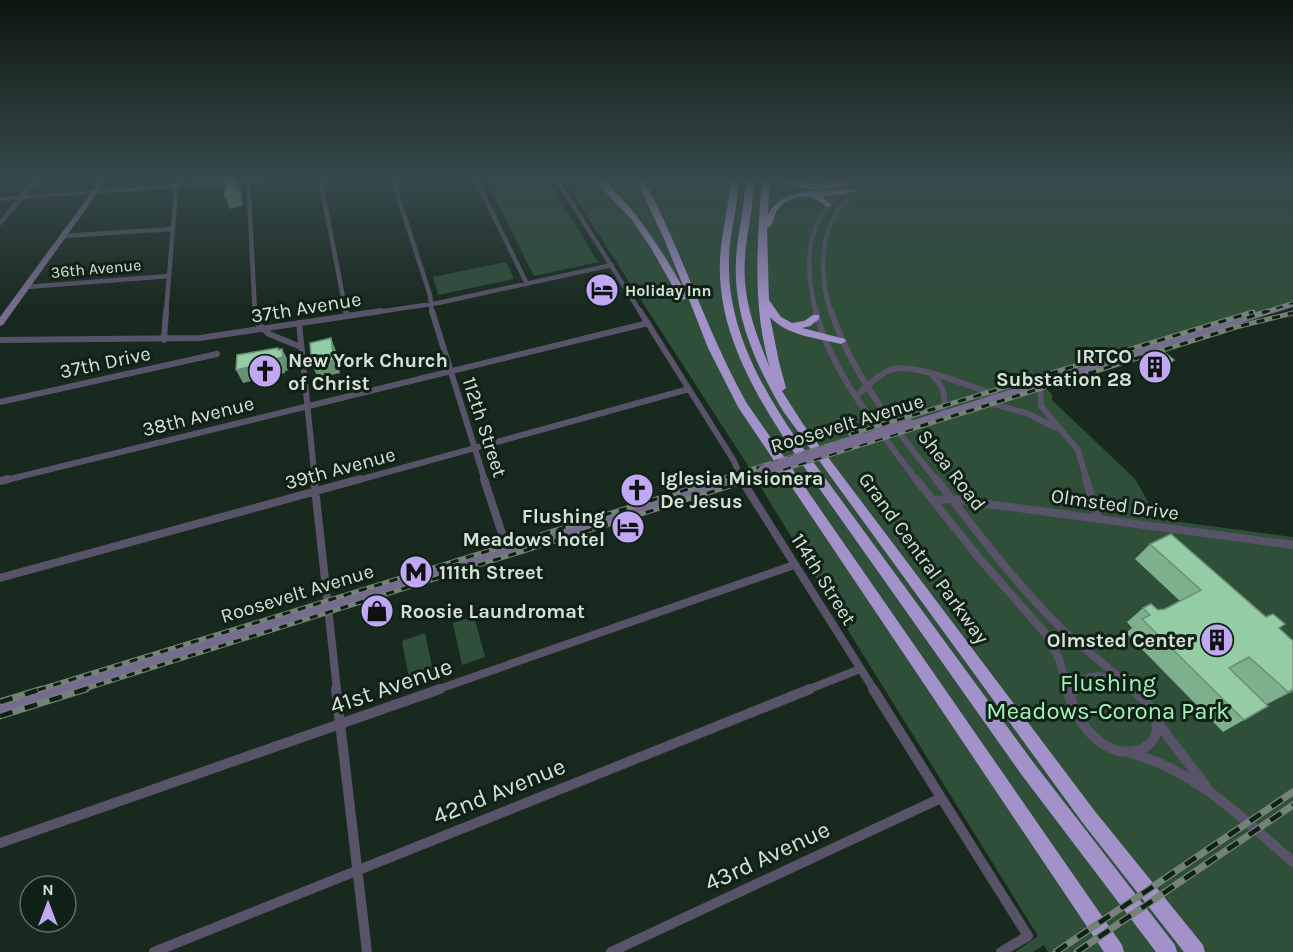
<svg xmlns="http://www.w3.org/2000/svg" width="1293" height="952" font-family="Karla,sans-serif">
	<rect width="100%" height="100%" fill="#18291e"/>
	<!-- green -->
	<path fill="#2f4f39" d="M485,178h62l51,84 -64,14z
		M562,178h731v126l-253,79 12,11v6l83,79 23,40 135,18v415h-245l-4,-7 -11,7h-18l23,-16 -176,-283 -117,-192z
		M506,262l8,17 -76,16 -5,-18z
		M474,616l11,41 -23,8 -9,-42z
		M425,633l9,43 -24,8 -8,-43z"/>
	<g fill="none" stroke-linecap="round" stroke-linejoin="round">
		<!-- minor-far3 -->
		<path stroke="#595369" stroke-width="4.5" d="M248,178l7,135
			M320,178l26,135
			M392,178l38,117 2,18
			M475,178l52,106
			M556,178l85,135
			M0,223l38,-45
			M63,236l110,-7
			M26,287l143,-11
			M166,313l11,-135
			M371,313l67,-10 174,-38
			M816,313c-8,-34 -13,-74 10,-104 8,-11 20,-21 29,-31
			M831,313c-10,-31 -13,-72 6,-101 8,-12 22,-23 32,-34"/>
		<!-- minor-far2 -->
		<path stroke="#595369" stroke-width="6" d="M255,311l1,11 13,12 32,13
			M346,311l1,5
			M432,311l53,170
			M640,311l94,150 8,20
			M816,311c14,61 65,121 101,170
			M831,311c21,64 64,117 106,170
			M299,323l16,158
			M0,340l200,-2 181,-27
			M164,340l2,-29
			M933,376c12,12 13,22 10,38
			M1040,383l1,23 37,44 9,31
			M856,396c10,-8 21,-21 34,-26 24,-9 84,19 110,26
			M983,401l46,13 25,13
			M0,402l217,-48
			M2,481l646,-158
			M355,481l334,-92"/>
		<!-- minor-far1 -->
		<path stroke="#595369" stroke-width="8" d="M314,479l23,211
			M484,479l23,70
			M741,479l133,211
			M916,479l63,79 66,75 14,26 9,31
			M936,479c40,51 78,103 124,148 20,20 43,35 63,54
			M1086,479l12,40
			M0,481l8,-2
			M933,500l18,-1 342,46
			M0,578l360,-99
			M436,690l358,-125
			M807,690l53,-21
			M1074,690c14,-23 41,-13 60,0"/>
		<!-- minor -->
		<path stroke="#595369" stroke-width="10" d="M336,689l31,263
			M873,689l155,247 -27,16
			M1067,689c32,108 137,55 65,0
			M1070,697l5,-8
			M1157,722l51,67
			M1133,754c64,17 111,66 160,108
			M0,843l440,-154
			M154,952l656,-263
			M611,952l330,-154"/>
		<!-- tertiary -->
		<path fill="#595369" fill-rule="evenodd" d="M258,178h27l-3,2 -282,21v-4z"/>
		<!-- secondary -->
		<path fill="#776c90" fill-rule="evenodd" d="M102,178h6l-105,147 -3,1v-9z
			M1293,301v6l-380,119h-6l-2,-2 2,-2z
			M763,466l5,4 -1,3 -767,240v-14z"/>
		<!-- motorway -->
		<path fill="#a292c9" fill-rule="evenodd" d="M592,178h9c37,33 62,74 86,117l-25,-61 -27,-56h8c39,73 63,152 103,224l376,543 2,7h-20l-366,-545 -30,-59 -20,-51 -5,3 -3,-1 -29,-51 -19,-28z
			M730,178h8c1,28 -9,54 -9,82 -2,67 32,127 69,181l235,321 142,183 2,7h-21l-135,-178 -231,-327c-37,-56 -73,-118 -70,-187 1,-28 10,-54 10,-82z
			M745,178h8v10c0,24 -7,47 -8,71 -3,38 10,74 25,109 -18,-61 -13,-127 -8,-190h8l-2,36c17,-30 56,-21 85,-25l4,2 -17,4 -18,1 9,9 -4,2c-4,-2 -7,-6 -12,-8 -13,-6 -31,0 -39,13 -3,7 -2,13 -9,16l2,72 12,17 11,6 12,-2 9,-6h6v4l-9,7 -8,2 43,11 1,2 -5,3c-23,-6 -54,-8 -71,-27l9,45 7,26 -4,3 21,33 291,386 109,135 2,7h-21l-102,-130 -299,-411c-27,-46 -50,-96 -47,-151 1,-28 10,-54 9,-82z
			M777,178h11l27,6 35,-4 4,2c-20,12 -58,10 -77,-4z"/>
		<!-- rail-far2 casing -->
		<g stroke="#748278" stroke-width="4">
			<path id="rail-far2" d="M1250,313l3,-1
				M1263,313l30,-10"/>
		</g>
		<!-- rail-far1 casing -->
		<g stroke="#748278" stroke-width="5">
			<path id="rail-far1" d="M1247,318l20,-7
				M851,434l402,-122
				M38,690l822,-254
				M81,690l1155,-363 57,-14"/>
		</g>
		<!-- rail casing -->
		<g stroke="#748278" stroke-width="7">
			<path id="rail" d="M0,702l42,-13
				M0,716l86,-27
				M1056,952l237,-160
				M1077,952l216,-147"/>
		</g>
		<!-- rail-far2 -->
		<use href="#rail-far2" stroke="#0f2014" stroke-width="2" stroke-dasharray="7" stroke-linecap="butt"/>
		<!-- rail-far1 -->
		<use href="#rail-far1" stroke="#0f2014" stroke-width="3" stroke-dasharray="8" stroke-linecap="butt"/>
		<!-- rail -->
		<use href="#rail" stroke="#0f2014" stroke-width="4.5" stroke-dasharray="13" stroke-linecap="butt"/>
		<!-- secondary-bridge -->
		<path stroke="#776c90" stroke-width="10" d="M763,470l147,-46"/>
	</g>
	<!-- wall -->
	<path fill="#7fb08e" d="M1147,358l21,10 -17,6 -10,-8z
		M1150,544l129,84 14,63 -26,13 1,2 -45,26 -97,-99 6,-5 -5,-6 16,-14 15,2 7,-1 15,-8 -45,-42z"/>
	<!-- shaded-wall -->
	<path fill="#689074" d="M236,178l5,10 1,18 -12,3 -5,-12z
		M331,338l5,13 4,22 -22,5 -6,-13z
		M278,348l4,9v-8l7,13v8l-4,1v2l-42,10 -7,-13z
		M1174,360l-6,8 -17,6 6,-8z
		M1293,689v2l-27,14z"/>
	<!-- building -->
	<path fill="#94cda5" stroke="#689074" stroke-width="1.5" d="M224,178h12v16l-11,3z
		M331,338l3,22 -22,5 -2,-22z
		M278,348v2l4,-1 1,8 -5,1v2l-42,10 1,-15z
		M1164,352l10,8 -17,6 -10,-8z
		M1171,534l95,83 7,-3 12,10 -6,4 14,13v48l-5,3 -39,-35 -20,11 39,38 -24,14 -102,-101 8,-4 -7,-7 8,-4 7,6 7,-1 36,-19 -51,-46z"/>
	<!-- sky -->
	<linearGradient id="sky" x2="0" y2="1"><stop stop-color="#0d1710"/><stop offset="0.57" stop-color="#37494c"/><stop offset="1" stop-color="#37494c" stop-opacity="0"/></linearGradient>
	<rect width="1293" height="311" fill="url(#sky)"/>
	<!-- icons -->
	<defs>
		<g id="hotel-disc" transform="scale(1.725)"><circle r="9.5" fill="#c0a8f4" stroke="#0f2014"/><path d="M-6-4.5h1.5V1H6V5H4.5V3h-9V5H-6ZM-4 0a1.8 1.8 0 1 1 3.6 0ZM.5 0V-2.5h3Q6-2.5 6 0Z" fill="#111"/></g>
		<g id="building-disc" transform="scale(1.725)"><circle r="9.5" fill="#c0a8f4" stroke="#0f2014"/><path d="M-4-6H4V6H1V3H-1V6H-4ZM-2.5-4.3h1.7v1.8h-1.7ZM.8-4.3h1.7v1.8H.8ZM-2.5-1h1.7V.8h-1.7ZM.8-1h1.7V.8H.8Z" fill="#111"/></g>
		<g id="church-disc" transform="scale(1.725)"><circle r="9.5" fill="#c0a8f4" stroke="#0f2014"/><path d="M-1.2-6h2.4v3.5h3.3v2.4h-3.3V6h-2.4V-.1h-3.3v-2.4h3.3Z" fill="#111"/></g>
		<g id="metro-disc" transform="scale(1.725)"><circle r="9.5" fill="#c0a8f4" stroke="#0f2014"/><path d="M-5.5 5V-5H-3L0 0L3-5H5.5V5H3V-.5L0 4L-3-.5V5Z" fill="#111"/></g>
		<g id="shop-disc" transform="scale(1.725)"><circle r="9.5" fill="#c0a8f4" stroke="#0f2014"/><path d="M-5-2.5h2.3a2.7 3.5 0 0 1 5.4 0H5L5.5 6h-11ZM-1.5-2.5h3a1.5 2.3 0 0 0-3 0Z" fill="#111"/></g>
	</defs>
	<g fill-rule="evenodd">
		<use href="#hotel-disc" x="602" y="290"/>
		<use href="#building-disc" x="1155" y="367"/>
		<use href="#church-disc" x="265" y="371"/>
		<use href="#church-disc" x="637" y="490"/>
		<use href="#hotel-disc" x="628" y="527"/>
		<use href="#metro-disc" x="416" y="572"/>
		<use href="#shop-disc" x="377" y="611"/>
		<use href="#building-disc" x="1217" y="640"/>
	</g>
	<g text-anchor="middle" stroke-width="6" stroke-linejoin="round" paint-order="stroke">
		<!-- far-street labels -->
		<g font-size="16" fill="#d5e0d8" stroke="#0f2014">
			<text transform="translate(96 268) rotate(-5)" y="6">36th Avenue</text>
		</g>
		<!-- far-poi labels -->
		<g font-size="16" font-weight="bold" fill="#d5e0d8" stroke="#0f2014" text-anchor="start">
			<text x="625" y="296">Holiday Inn</text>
		</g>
		<!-- street labels -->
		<g font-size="20" fill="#d5e0d8" stroke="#0f2014">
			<text transform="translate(306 307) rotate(-9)" y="7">37th Avenue</text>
			<text transform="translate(105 362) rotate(-12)" y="7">37th Drive</text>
			<text transform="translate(198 416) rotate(-14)" y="7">38th Avenue</text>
			<text transform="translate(847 423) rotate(-17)" y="7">Roosevelt Avenue</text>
			<text transform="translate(485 427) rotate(72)" y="7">112th Street</text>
			<text transform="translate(340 468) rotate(-15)" y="7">39th Avenue</text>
			<text transform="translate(952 470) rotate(52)" y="7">Shea Road</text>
			<text transform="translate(1115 504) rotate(8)" y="7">Olmsted Drive</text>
			<text transform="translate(924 558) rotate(54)" y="7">Grand Central Parkway</text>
			<text transform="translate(824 579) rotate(58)" y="7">114th Street</text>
			<text transform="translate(297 593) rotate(-17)" y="7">Roosevelt Avenue</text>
		</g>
		<!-- poi labels -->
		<g font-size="20" font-weight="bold" fill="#d5e0d8" stroke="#0f2014" text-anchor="start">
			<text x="1132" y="363" text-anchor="end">IRTCO<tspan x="1132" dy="23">Substation 28</tspan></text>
			<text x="288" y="367">New York Church<tspan x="288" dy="23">of Christ</tspan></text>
			<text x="660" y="485">Iglesia Misionera<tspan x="660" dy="23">De Jesus</tspan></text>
			<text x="605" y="523" text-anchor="end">Flushing<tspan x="605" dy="23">Meadows hotel</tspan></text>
			<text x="439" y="579">111th Street</text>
			<text x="400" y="618">Roosie Laundromat</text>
			<text x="1194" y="647" text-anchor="end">Olmsted Center</text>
		</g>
		<!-- near-park labels -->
		<g font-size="24" fill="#a2f3ba" stroke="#0f2014">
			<text x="1108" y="691">Flushing<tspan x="1108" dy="28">Meadows-Corona Park</tspan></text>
		</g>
		<!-- near-street labels -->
		<g font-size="24" fill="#d5e0d8" stroke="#0f2014">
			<text transform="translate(391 686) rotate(-19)" y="8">41st Avenue</text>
			<text transform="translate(499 791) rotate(-22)" y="8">42nd Avenue</text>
			<text transform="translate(767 856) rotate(-25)" y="8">43rd Avenue</text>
		</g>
	</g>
	<!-- north arrow -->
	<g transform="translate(48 904)"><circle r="28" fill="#0f2014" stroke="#5e6d62" stroke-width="1.5"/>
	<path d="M0-4.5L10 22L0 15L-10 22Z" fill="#c0a8f4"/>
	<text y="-9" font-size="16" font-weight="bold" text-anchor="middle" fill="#d5e0d8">N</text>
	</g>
</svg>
